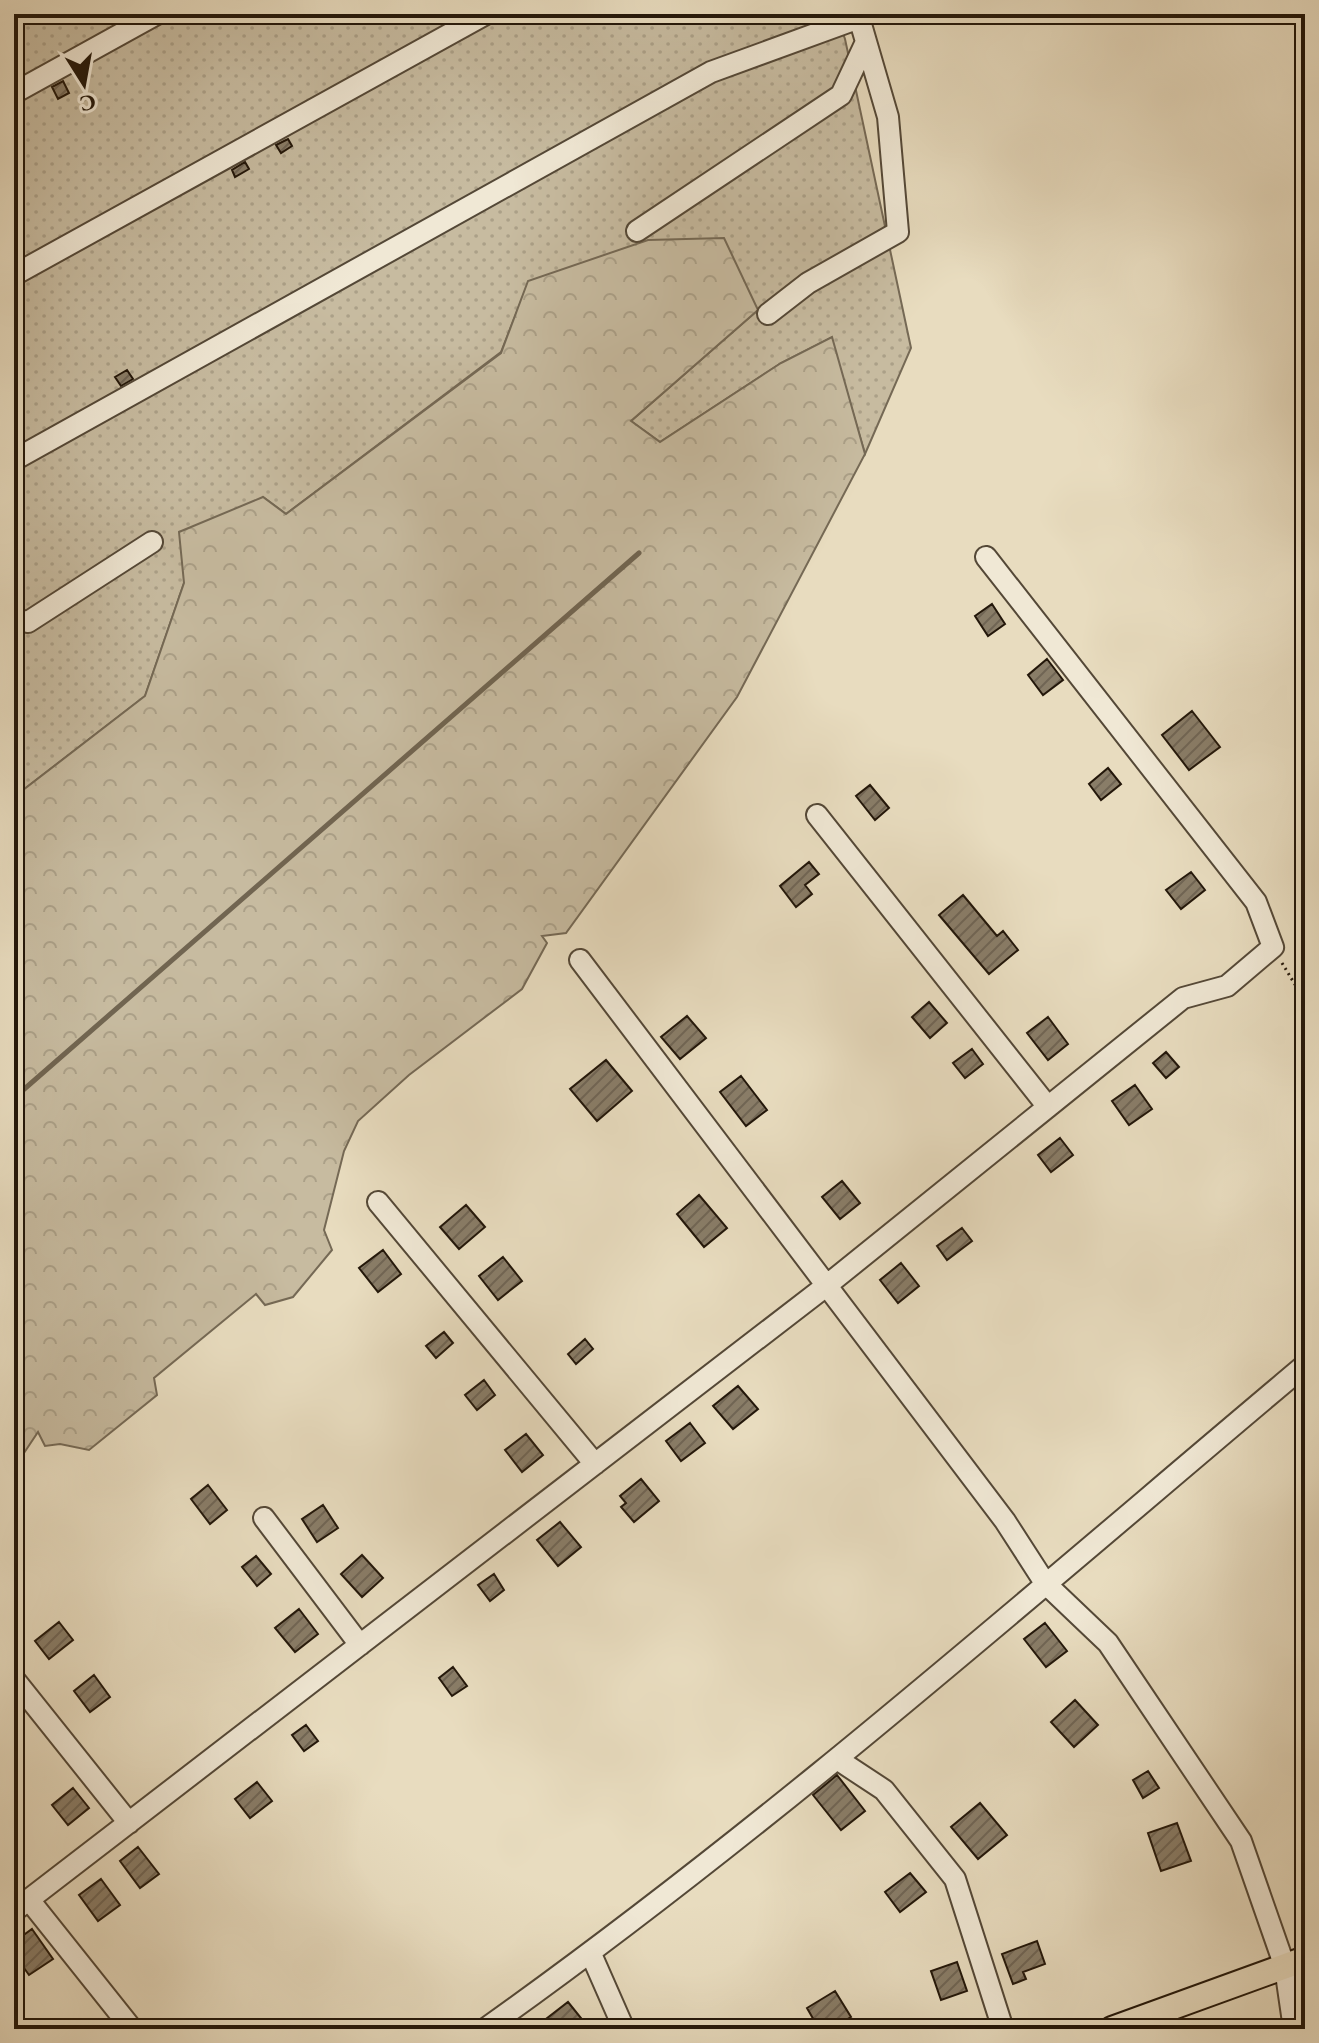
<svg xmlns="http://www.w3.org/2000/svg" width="1319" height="2043" font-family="'EB Garamond',serif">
	<defs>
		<pattern id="grass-dots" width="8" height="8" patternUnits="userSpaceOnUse" patternTransform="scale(2)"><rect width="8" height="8" fill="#c7bba0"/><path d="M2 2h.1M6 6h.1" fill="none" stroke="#aba088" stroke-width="1.8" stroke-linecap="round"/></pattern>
		<pattern id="forest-crowns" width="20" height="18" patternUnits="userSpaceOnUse" patternTransform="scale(2)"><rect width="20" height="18" fill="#c7bba0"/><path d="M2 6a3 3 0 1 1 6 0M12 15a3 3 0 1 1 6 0" fill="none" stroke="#aba088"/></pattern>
		<pattern id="building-hatch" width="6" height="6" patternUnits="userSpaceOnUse" patternTransform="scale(2)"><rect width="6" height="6" fill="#897d68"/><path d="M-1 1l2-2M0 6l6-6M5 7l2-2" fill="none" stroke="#706554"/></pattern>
	</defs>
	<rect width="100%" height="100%" fill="#e8dcbf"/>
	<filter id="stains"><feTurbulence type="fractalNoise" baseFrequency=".0025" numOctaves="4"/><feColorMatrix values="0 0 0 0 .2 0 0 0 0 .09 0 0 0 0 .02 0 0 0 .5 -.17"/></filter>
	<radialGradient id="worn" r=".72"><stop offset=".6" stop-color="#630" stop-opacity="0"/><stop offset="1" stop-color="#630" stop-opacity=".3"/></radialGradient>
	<!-- grass -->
	<path fill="url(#grass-dots)" stroke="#756955" stroke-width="2" d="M14,14h822l9,25 66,309 -46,106 -34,-116 -50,25 -121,79 -29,-21 127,-111 -229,-29 -28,71 -215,162 -23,-17 -79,86 -39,113 -131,101z"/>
	<!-- forest -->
	<path fill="url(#forest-crowns)" stroke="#756955" stroke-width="2" d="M724,238l34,72 -127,111 29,21 121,-79 51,-26 33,117 -128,243 -171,236 -24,3 5,7 -25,46 -113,86 -51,46 -14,30 -20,79 8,20 -39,47 -28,8 -9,-11 -102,84 3,17 -68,55 -29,-6 -15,2 -7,-14 -24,36v-671l131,-101 39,-113 -5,-51 84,-35 23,17 215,-161 27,-72 120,-41z"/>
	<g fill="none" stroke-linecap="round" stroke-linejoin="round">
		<!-- stream -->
		<path stroke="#716551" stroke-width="5" d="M14,1098l625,-545"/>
	</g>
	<!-- building -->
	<path fill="url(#building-hatch)" stroke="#23170a" stroke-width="2" d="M63,81l6,12 -11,6 -6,-12z
		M288,139l4,7 -11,7 -5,-8z
		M245,162l4,7 -14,8 -3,-7z
		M127,370l6,9 -12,7 -6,-9z
		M992,604l13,20 -17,12 -13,-20z
		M1047,659l16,21 -20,15 -15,-20z
		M1192,711l28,36 -31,23 -27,-35z
		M1108,768l13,16 -20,16 -12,-16z
		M870,785l19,23 -14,12 -19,-24z
		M809,862l10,12 -14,11 7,9 -16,13 -16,-21z
		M1191,872l14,18 -24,19 -15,-19z
		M963,895l34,41 6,-5 15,19 -29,24 -50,-59z
		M929,1002l18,21 -17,15 -18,-21z
		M687,1016l19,22 -26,21 -19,-22z
		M1048,1017l20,27 -20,16 -21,-27z
		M972,1049l11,15 -18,14 -12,-15z
		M1166,1052l13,15 -13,11 -13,-15z
		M606,1060l26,31 -35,30 -27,-32z
		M741,1076l26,34 -21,16 -26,-34z
		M1135,1085l17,24 -23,16 -17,-24z
		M1060,1138l13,17 -22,17 -13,-17z
		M842,1181l18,22 -20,16 -18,-22z
		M699,1195l28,33 -23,19 -27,-33z
		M466,1205l19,22 -26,22 -19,-22z
		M962,1228l10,13 -25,19 -10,-14z
		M383,1250l18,24 -23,18 -19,-24z
		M503,1257l19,24 -24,19 -19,-24z
		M901,1263l18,23 -21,17 -18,-23z
		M444,1332l9,11 -17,15 -10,-12z
		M585,1339l8,10 -17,15 -8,-10z
		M484,1380l11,15 -18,15 -12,-15z
		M738,1386l20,23 -25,20 -20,-23z
		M690,1423l15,20 -24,18 -15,-20z
		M526,1434l17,21 -21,17 -17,-22z
		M641,1479l18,22 -25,21 -13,-15 5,-4 -6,-7z
		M208,1485l19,25 -17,14 -19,-25z
		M323,1505l15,23 -21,14 -15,-23z
		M560,1522l21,25 -23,19 -21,-26z
		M362,1555l21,23 -21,19 -21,-23z
		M256,1556l15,18 -14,12 -15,-19z
		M494,1574l10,16 -14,11 -12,-16z
		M299,1609l19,25 -23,18 -20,-24z
		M59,1622l14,18 -24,19 -14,-18z
		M1045,1623l22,28 -21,16 -22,-28z
		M453,1667l14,19 -15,10 -13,-18z
		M94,1675l16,22 -20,15 -16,-21z
		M1075,1700l23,25 -24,22 -23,-25z
		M306,1725l12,16 -14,10 -12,-16z
		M1148,1771l11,17 -16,10 -10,-18z
		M837,1775l28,36 -24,19 -28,-35z
		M257,1782l15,19 -22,17 -15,-19z
		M73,1788l16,20 -21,17 -16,-20z
		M980,1803l27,32 -29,24 -27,-32z
		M1177,1823l14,38 -30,10 -13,-38z
		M138,1847l21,27 -19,14 -20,-27z
		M910,1873l16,19 -26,20 -15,-20z
		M101,1879l19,26 -22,16 -19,-26z
		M32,1929l21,30 -24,16 -15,-21v-12z
		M1037,1941l8,23 -22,8 3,7 -13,5 -11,-30z
		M957,1962l10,29 -26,9 -10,-29z
		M835,1991l16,26 -21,12h-11l-12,-21z
		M568,2002l17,21 -8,6h-44z"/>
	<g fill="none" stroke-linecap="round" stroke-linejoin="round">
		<!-- minor casing -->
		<g stroke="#544837" stroke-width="24">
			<path id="minor" d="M14,93l143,-79
				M637,231l204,-136 24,-51
				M14,275l472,-261
				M768,314l40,-31 90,-51 -10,-115 -30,-103
				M14,460l697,-388 148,-54
				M14,619l14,3 124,-80
				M817,815l231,292
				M580,960l425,561 40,62 63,60 133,198 44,126 9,62
				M378,1202l217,262
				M264,1518l96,127
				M14,1679l115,144
				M837,1759l47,31 71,89 48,150
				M30,1901l102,128
				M14,1911l812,-625 357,-288 44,-12 46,-39 -17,-45 -270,-345
				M591,1954l33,75
				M485,2029c287,-204 551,-438 820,-664"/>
		</g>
		<!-- major casing -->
		<g stroke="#23170a" stroke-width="28">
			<path id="major" d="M1112,2029l193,-70"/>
		</g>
		<!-- path -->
		<path stroke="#23170a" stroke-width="3" stroke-dasharray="2 4" stroke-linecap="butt" d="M1282,963l23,38"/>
		<!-- minor -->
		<use href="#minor" stroke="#f0e8d5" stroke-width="20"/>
		<!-- major -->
		<use href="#major" stroke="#e8dcbf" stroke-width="24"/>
	</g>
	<!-- margin -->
	<rect width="1319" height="2043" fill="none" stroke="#e8dcbf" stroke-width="48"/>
	<rect x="16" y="16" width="1287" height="2011" fill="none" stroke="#23170a" stroke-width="4"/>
	<rect x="24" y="24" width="1271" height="1995" fill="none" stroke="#23170a" stroke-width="2"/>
	<!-- north arrow -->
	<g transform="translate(84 84) rotate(169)" stroke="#f0e8d5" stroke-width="6" paint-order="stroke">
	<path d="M0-6L14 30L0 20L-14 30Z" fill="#23170a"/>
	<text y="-12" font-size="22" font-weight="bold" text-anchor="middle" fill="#23170a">С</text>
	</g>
	<rect width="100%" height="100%" filter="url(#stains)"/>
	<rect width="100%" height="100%" fill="url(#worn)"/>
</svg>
